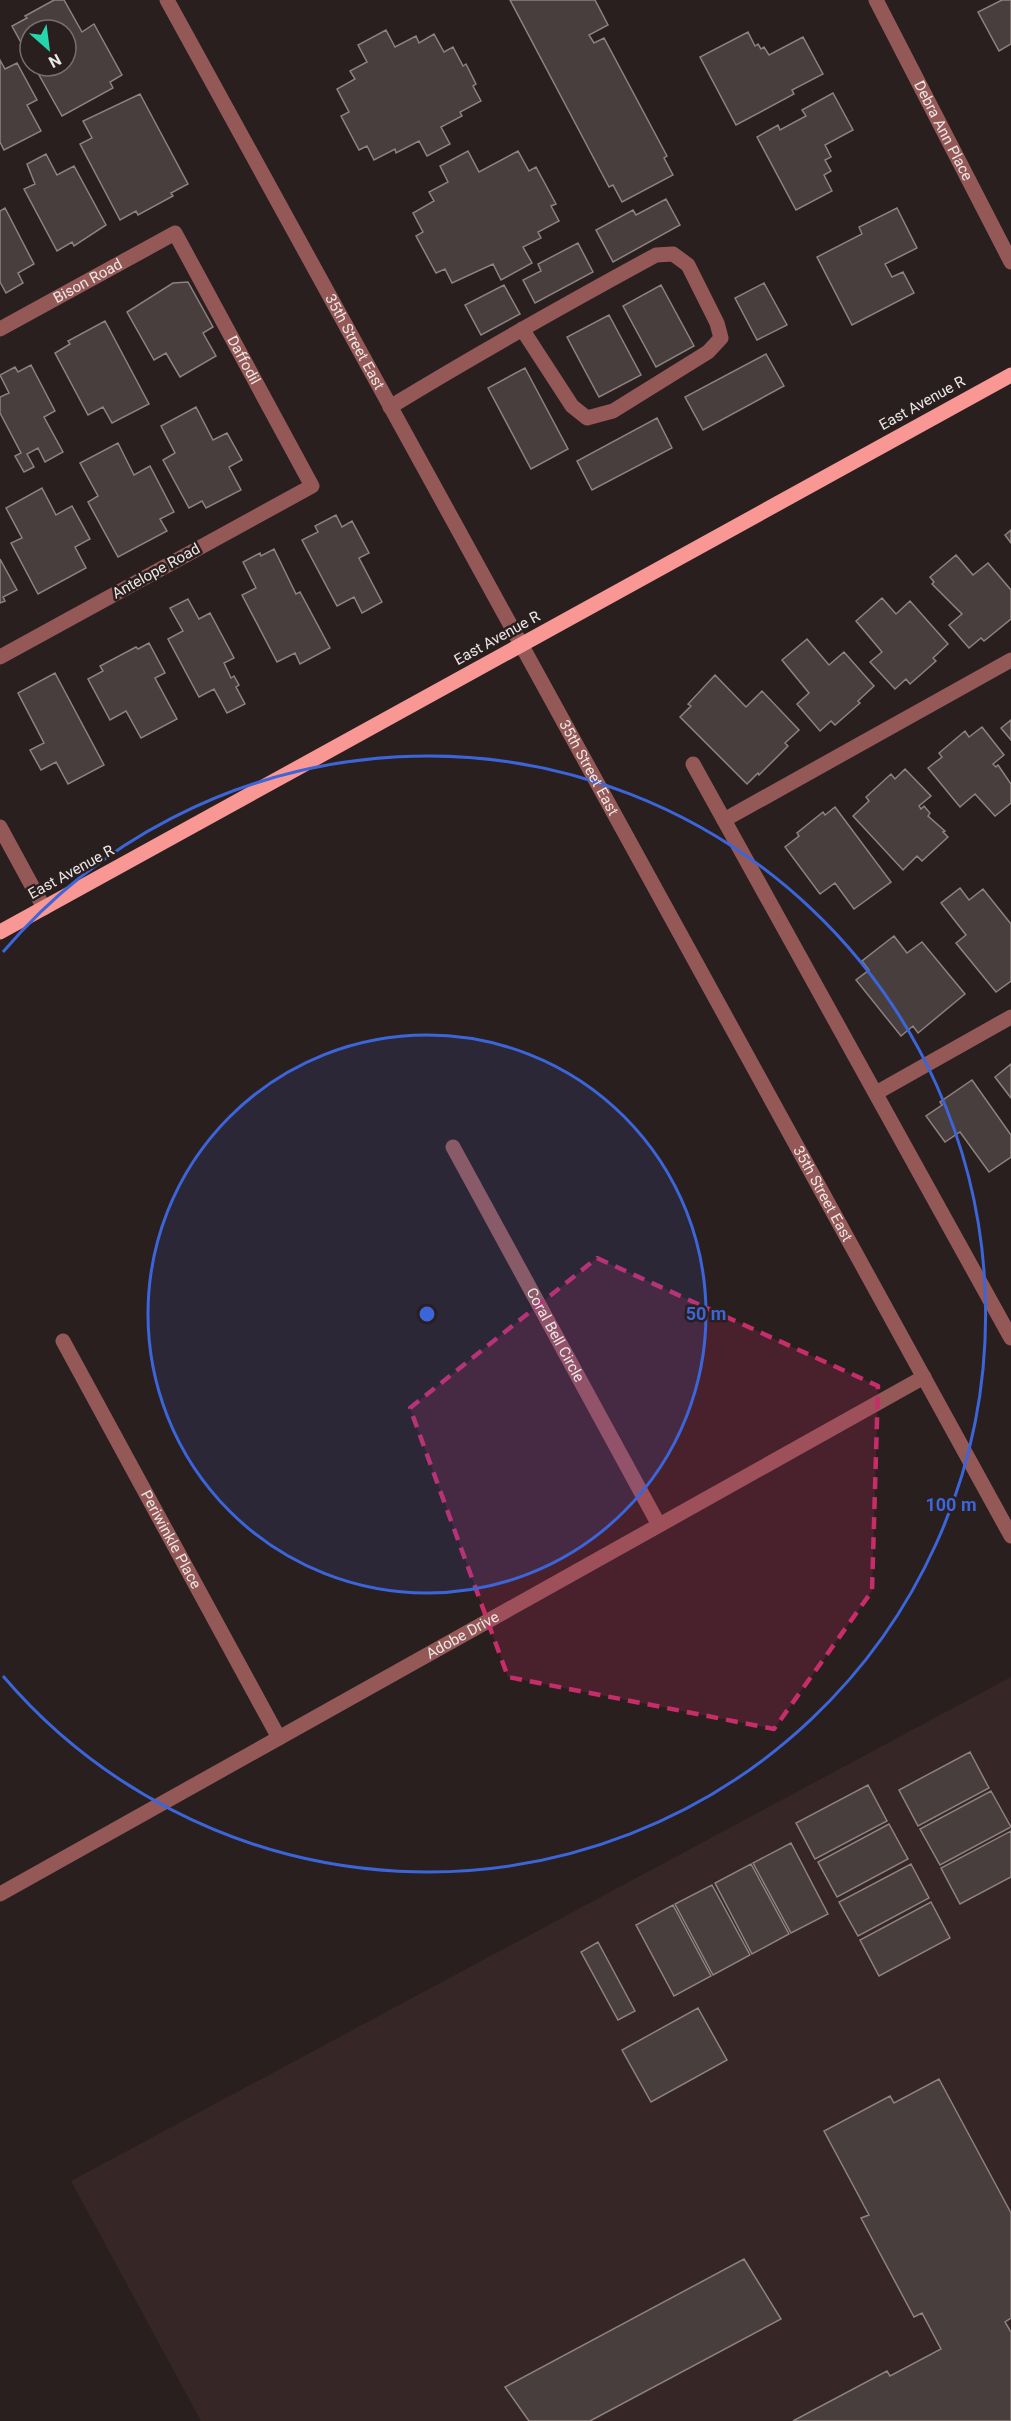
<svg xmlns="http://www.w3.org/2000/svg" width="1011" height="2421" font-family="Roboto,sans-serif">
	<rect width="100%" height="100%" fill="#291f1f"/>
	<!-- built -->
	<path fill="#362625" d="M1011,1677v744h-810l-130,-240z"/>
	<!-- building -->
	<path fill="#483e3d" stroke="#8e8281" stroke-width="1.5" d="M54,0h10l18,32 12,-8 28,51 -12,7 3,6 -51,28 -28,-50h32v-36h-36v29l-18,-33 15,-8 -2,-2z
		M510,0h85l13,25 -19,10 5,8 10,-5 63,118 -3,2 9,17 -51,27 -9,-17 -4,2z
		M1002,0h9v44l-12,7 -21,-39z
		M386,30l9,17 21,-11 3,7 15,-9 10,18 9,-5 10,19 3,-2 10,20 -3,2 8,15 -21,11 2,4 -21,11 9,17 -23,12 -8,-15 -23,12 -1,-4 -21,11 -7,-14 -8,4 -18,-34 8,-4 -12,-23 18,-10 -5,-8 17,-9 -9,-17z
		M748,32l7,14 3,-2 3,5 3,-2 5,8 34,-18 20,37 -31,16 2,4 -58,31 -36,-68z
		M0,60l5,9 12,-6 20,37 -10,5 14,26 -37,19 -4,-8z
		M833,93l20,37 -28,15 6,12 -6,3 6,11 -7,4 8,16 -36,19 -39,-73 21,-12 2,5 26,-14 -4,-6z
		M140,94l48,90 -17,9 2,3 -35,19 -2,-4 -16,9 -40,-76 12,-6 -9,-17z
		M468,151l11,21 39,-21 11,20 7,-4 20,37 -5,2 8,15 -21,11 3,6 -18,9 9,16 -31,17 -8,-16 -41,19 -7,-14 -9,4 -20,-37 7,-4 -10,-19 21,-12 -5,-9 19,-10 -8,-16z
		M46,154l11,21 17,-9 32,59 -32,21 -2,-4 -15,9 -33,-62 11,-5 -8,-20z
		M666,199l14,26 -67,37 -17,-32 37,-20 3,5z
		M5,208l29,56 -16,9 5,10 -17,10 -6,-11v-71z
		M897,208l20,40 -32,16 7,13 11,-5 11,21 -62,32 -35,-68 45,-23 -3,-7z
		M578,243l15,29 -58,31 -12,-23 18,-9 -3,-7z
		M188,282l25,45 -10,6 13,23 -36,21 -14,-24 -12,7 -27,-48 46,-29z
		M764,283l23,42 -30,15 -22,-42z
		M504,285l16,29 -39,21 -16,-30z
		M661,285l33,61 -38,21 -33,-61z
		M609,315l32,60 -42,22 -32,-60z
		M105,321l44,83 -37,19 -9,-16 -15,8 -33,-62 15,-9 -2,-3z
		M766,354l18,32 -81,44 -18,-33z
		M31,365l24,46 -11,6 19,35 -18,10 -7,-14 -11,6 7,13 -10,5 -9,-16 6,-3 -21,-40v-16l9,-4 -9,-18 15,-8 3,5z
		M525,368l43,81 -37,20 -43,-81z
		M196,407l17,33 14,-7 15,27 -13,7 12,23 -35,18 -4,-7 -13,7 -26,-48 12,-7 -14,-27z
		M657,418l15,30 -80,42 -15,-29z
		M118,443l16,32 16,-9 24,46 -14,7 7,12 -49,26 -30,-55 10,-6 -18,-33z
		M42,488l14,27 16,-9 18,33 -15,8 11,21 -48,26 -27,-51 11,-5 -16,-30z
		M336,515l6,12 10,-6 17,32 -10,5 23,44 -20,11 -8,-16 -17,9 -35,-66 16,-8 -3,-6z
		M1011,530v13l-6,-8z
		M274,549l22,45 4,-2 30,56 -30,16 -5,-11 -18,9 -35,-67 14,-7 -13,-26 17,-9 1,3z
		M956,555l17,20 15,-12 23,27v29l-27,22 -3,-3 -12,10 -20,-23 13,-11 -30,-30 2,-2 -4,-5z
		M0,559l17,31 -14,7 2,4 -5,2z
		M882,598l14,16 14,-13 38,43 -15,14 3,3 -26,23 -4,-5 -11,10 -25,-27 12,-10 -26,-31z
		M188,599l11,20 11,-6 24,45 -10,5 7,15 3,-2 5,9 -3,2 9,17 -18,9 -13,-24 -15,8 -31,-58 15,-8 -13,-23z
		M807,639l22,26 15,-13 30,34 -16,15 2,2 -25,22 -4,-4 -11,10 -23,-27 12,-11 -27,-33z
		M149,643l16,30 -10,5 22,41 -36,19 -15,-27 -16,9 -22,-41 15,-8 -3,-5 36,-19 2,2z
		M55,673l49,92 -36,19 -12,-22 -15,8 -11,-20 14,-7 -26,-50z
		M715,675l31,32 16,-16 37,39 -14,13 3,3 -29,29 -1,-2 -11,11 -67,-67 11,-11 -3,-2z
		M1011,720v20l-10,-12z
		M982,727l22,28 -11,9 3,3 2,-2 13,19v19l-16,13 -20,-22 -15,13 -32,-39 14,-11 -3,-4 26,-22 4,6z
		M905,769l26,27 -12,10 2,3 3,-3 6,7 -2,3 17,15 -2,1 5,5 -26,24 -5,-5 -14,14 -50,-54 16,-15 -3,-4 25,-23 4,5z
		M835,807l56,75 -37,27 -19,-26 -15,11 -35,-47 14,-11 -2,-3 26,-21 2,3z
		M960,888l9,12 14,-11 28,35v57l-15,11 -40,-49 10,-8 -25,-32z
		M894,936l13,17 15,-11 43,52 -47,39 -5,-7 -12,10 -45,-56 13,-10 -7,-9z
		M1011,1064v34l-16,-21z
		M972,1080l39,55v22l-22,15 -29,-40 -15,10 -19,-26 16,-11 -2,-3z
		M970,1752l19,36 -71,38 -19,-36z
		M868,1785l19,36 -72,38 -19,-36z
		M991,1791l20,36 -71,38 -20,-36z
		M889,1824l19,35 -71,38 -19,-35z
		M1011,1831v46l-51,27 -19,-36z
		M791,1843l37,71 -37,19 -38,-70z
		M751,1864l38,70 -37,20 -37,-71z
		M911,1864l18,34 -71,38 -19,-34z
		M712,1885l38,70 -37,20 -38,-71z
		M931,1902l19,36 -71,38 -19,-36z
		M673,1905l38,71 -37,20 -38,-71z
		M598,1942l37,69 -17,9 -37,-68z
		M698,2008l29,52 -76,42 -29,-52z
		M939,2079l72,134v105l-6,4 6,10v89h-218l94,-50 3,5 51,-27 -19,-36 -8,4 -53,-99 8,-3 -45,-84 66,-35 4,7z
		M744,2259l37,60 -191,102h-61l-24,-34z"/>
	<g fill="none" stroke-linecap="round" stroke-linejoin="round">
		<!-- minor -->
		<g stroke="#945957" stroke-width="15">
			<path id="s1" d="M167,0l844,1536"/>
			<path id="s2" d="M876,0l135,262"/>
			<path id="s3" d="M0,329l175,-96 137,253 -312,171"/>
			<path d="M390,407c87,-53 176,-103 266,-152l17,-1 15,11 29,58 4,15 -13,14 -95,59 -26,7 -15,-12 -50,-77"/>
			<path d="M693,764l318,574"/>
			<path d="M724,820l287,-160"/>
			<path d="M0,827l44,81"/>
			<path d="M876,1093l135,-76"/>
			<path id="s4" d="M453,1147l206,378"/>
			<path id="s5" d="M63,1341l216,397"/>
			<path id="s6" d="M0,1894l924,-517"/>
		</g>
		<!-- major -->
		<path stroke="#f99794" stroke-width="15" d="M0,932l1011,-557"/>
	</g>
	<!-- marked area -->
	<path fill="#c62d69" fill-opacity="0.2" stroke="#c62d69" stroke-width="4.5" stroke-dasharray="12 8" stroke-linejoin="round" d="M597,1258l281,128 -6,205 -98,138 -266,-52 -98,-269z"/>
	<!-- distance rings -->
	<circle cx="427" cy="1314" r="279" fill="#3c65da" fill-opacity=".12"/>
	<g fill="none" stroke="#3c65da" stroke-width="3">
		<circle cx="427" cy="1314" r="279"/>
		<path d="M3 952A558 558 0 1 1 3 1676"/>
	</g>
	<g text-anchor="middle" stroke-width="5" stroke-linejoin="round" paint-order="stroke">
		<!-- street labels -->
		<g font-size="15" fill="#ece6e5" stroke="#291f1f">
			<text dy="5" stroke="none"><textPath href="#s2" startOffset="147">Debra Ann Place</textPath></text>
			<text dy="5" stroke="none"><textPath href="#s3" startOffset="100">Bison Road</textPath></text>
			<text dy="5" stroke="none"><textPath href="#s1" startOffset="390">35th Street East</textPath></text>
			<text dy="5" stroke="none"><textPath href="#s3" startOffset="344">Daffodil</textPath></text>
			<text transform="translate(922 403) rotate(-29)" y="5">East Avenue R</text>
			<text transform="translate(156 571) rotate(-29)" y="5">Antelope Road</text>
			<text transform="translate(497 638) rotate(-29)" y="5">East Avenue R</text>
			<text dy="5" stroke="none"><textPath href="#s1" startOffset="876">35th Street East</textPath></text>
			<text transform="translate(71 872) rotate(-29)" y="5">East Avenue R</text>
			<text dy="5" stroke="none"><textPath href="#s1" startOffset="1362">35th Street East</textPath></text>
			<text dy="5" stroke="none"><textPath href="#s4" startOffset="214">Coral Bell Circle</textPath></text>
			<text dy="5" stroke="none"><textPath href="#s5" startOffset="226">Periwinkle Place</textPath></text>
			<text dy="5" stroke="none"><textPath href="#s6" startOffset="530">Adobe Drive</textPath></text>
		</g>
	</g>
	<circle cx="427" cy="1314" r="9" fill="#3c65da" stroke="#291f1f" stroke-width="3"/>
	<g font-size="18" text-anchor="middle" font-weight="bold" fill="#3c65da" stroke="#291f1f" stroke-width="5" stroke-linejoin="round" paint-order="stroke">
		<text x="706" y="1320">50 m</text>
		<text x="951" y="1511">100 m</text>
	</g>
	<!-- north arrow -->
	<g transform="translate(48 48) rotate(152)"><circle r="28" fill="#291f1f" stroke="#776f6e" stroke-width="1.5"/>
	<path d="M0-4.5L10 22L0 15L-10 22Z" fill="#27d5ad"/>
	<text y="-9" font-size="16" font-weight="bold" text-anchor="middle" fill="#ece6e5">N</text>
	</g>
</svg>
